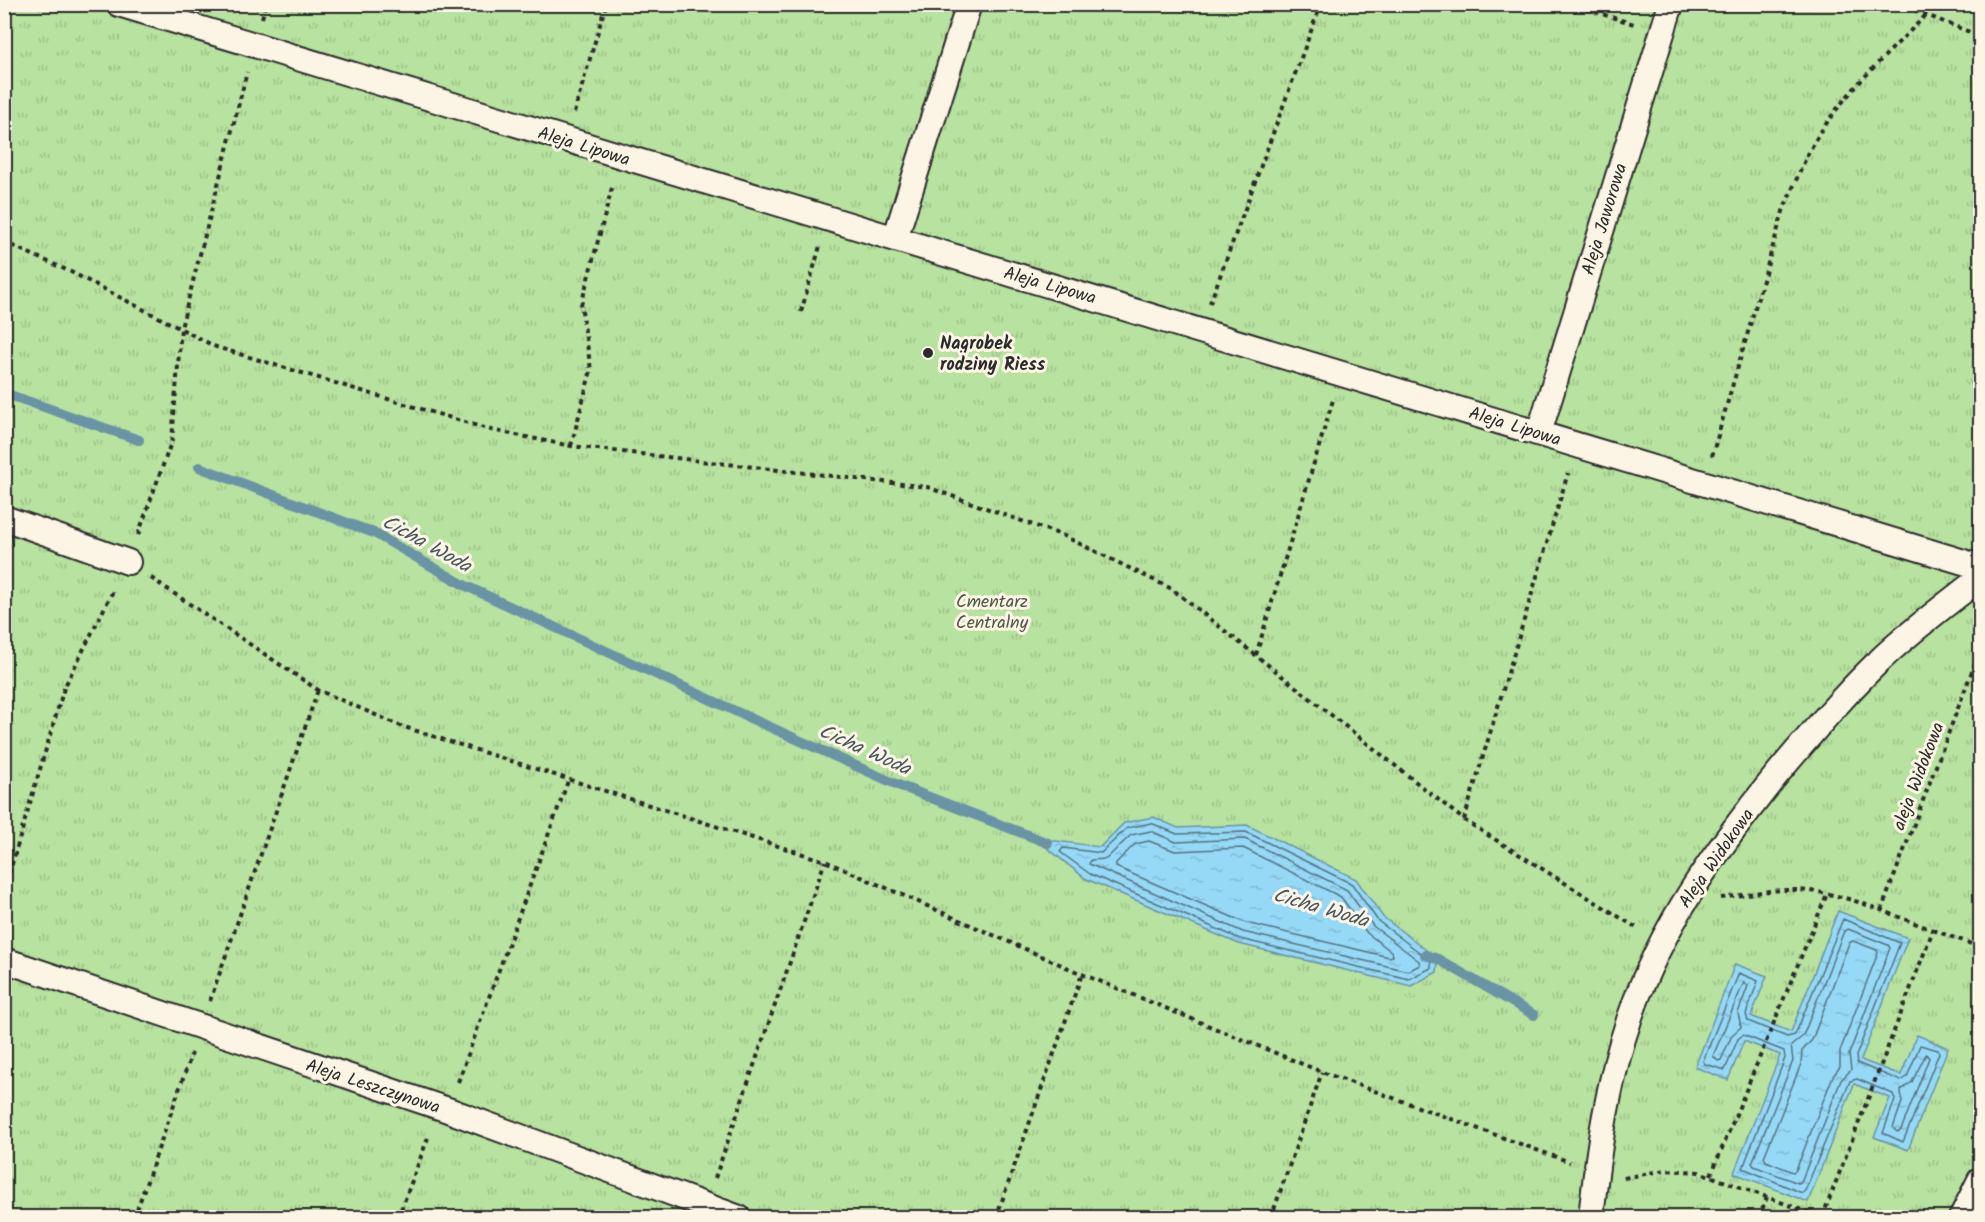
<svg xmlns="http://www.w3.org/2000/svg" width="1985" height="1222" font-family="Kalam,sans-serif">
	<defs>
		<pattern id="park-tufts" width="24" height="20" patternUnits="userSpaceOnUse" patternTransform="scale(1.5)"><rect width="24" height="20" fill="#b7e29f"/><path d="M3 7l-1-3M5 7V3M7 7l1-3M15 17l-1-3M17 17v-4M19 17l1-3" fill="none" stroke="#9ec289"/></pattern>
		<pattern id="water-ripples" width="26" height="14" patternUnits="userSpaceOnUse" patternTransform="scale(1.5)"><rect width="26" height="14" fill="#95d9f7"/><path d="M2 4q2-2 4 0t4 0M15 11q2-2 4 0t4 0" fill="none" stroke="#81bad4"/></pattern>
	</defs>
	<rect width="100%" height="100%" fill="#f4decf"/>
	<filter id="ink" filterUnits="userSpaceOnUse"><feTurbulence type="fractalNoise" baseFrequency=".0167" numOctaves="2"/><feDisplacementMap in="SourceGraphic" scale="12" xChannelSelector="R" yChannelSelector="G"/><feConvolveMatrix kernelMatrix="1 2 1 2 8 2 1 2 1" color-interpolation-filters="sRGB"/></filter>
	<g filter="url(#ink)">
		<!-- park -->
		<path fill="url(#park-tufts)" stroke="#718665" stroke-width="1.5" d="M5,5h1975v1212h-1975z"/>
		<!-- water -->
		<path fill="url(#water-ripples)" stroke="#6b93a5" stroke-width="1.5" d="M1153,817l25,11 69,-3 109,54 27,38 55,42 -1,13 -26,14 -172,-42 -153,-65 -51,-41 65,9 24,-24z
			M1838,911l70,27 -47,122 40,15 16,-40 31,13 -40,102 -34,-13 16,-39 -36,-14 -46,118 -74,-29 46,-118 -36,-14 -16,39 -33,-13 40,-103 32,12 -16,40 40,16z"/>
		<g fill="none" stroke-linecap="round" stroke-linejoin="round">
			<!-- shore -->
			<path stroke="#55717d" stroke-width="1.5" d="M1151,823l26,11 69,-2 106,52 26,37 53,40v7l-22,11 -169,-40 -150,-65 -30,-22 3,-4 38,5 26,-25z
				M1151,831l25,11 69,-3 102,51 26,36 46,35 1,4 -12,6 -165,-39 -154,-68 2,-4 15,-1 25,-24z
				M1149,841l26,10 68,-3 98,49 26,36 25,19 1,4 -4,1 -143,-34 -130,-56v-4l19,-19z
				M1843,919l57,24 -44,113 1,7 44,18 6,-4 13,-32 18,5 1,3 -36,89 -20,-9 12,-33 -2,-6 -36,-15 -7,2 -45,110 -3,2 -59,-25 42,-110 -1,-7 -41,-16 -5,4 -13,31 -20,-6 -2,-3 36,-88 19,8 -12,33 2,7 39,16 8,-2z
				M1848,929l40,16 2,3 -41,106 2,16 -10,10 -40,102 -3,1 -44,-17 -2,-3 41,-102 -2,-15 12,-10 41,-105z
				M1853,941l24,9 1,3 -38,98v16l-7,9 -37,94 -3,2 -27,-11 -2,-4 37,-93 1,-13 10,-11 37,-97z
				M1744,982l4,4 -10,27 3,14 -9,8 -11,25 -3,1 -5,-5z
				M1926,1054l3,4 -28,72 -4,2 -4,-4 9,-26 -1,-12 11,-8z"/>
			<!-- stream -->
			<path stroke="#6b93a5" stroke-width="10" d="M4,393l135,47
				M199,467l175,66 90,52 286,133 148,67 150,58
				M1425,955l13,4 96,56"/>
			<!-- pedestrian casing -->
			<g stroke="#2b2b2b" stroke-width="28">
				<path id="pedestrian" d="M119,4l1861,563
					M895,239l74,-235
					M1539,433l132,-429
					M4,518l124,44
					M4,960l444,150 291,108
					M1591,1218c7,-68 17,-137 39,-201 31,-92 88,-170 148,-244 32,-38 65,-77 100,-111 32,-31 68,-57 102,-84
					M1961,1218l19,-38"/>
			</g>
			<!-- path -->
			<path stroke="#2b2b2b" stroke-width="4" stroke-dasharray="4.5 4.5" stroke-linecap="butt" d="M1569,4l65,20
				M1898,4l82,32
				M262,18l4,-14
				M574,113l32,-109
				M4,242l67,30 145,75 275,83 80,16 356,41 137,49 108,53 292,231 173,108
				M1210,303l111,-299
				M801,312l19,-66
				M571,446l20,-76 -10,-65 32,-121
				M1712,456l72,-248c10,-22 19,-46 31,-67 29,-49 72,-86 111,-126l4,-11
				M138,535l34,-95 9,-112 66,-256
				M151,578l167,112 83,36 424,135 257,113 240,98 248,90
				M1256,655l77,-255
				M1464,820l104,-347
				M4,891l60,-203 50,-99
				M1721,898c24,-3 50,-9 74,-8 47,1 94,24 138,40l-111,288
				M1881,911l99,-261
				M1933,930l47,17
				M210,1001l108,-311
				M458,1082l110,-301
				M1711,1175l116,-281
				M715,1178l110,-317
				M1624,1178l41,-8 34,2 122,45
				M134,1218l58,-165
				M398,1218l31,-83
				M996,1218l86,-244
				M1271,1218l51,-146
				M1759,1218l8,-21"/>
			<!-- pedestrian -->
			<use href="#pedestrian" stroke="#fcf5e5" stroke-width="24"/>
		</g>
	</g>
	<!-- markers -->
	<circle fill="#2b2b2b" stroke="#fcf5e5" stroke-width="2" cx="928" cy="353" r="6"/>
	<g text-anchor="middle" stroke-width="6" stroke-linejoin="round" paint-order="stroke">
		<!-- street labels -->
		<g font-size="18" fill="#2b2b2b" stroke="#fcf5e5">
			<text transform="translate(584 146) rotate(17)" y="6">Aleja Lipowa</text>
			<text transform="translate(1604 219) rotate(-73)" y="6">Aleja Jaworowa</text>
			<text transform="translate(1050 285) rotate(16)" y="6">Aleja Lipowa</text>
			<text transform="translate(1515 426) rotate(17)" y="6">Aleja Lipowa</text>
			<text transform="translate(1918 776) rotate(-69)" y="6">aleja Widokowa</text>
			<text transform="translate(1716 858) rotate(-55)" y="6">Aleja Widokowa</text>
			<text transform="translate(373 1086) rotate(18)" y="6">Aleja Leszczynowa</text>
		</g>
		<!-- poi labels -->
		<g font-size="18" font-weight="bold" fill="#2b2b2b" stroke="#fcf5e5" text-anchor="start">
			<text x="940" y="349">Nagrobek<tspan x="940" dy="21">rodziny Riess</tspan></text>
		</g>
		<!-- park labels -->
		<g font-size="18" fill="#4e5948" stroke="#fcf5e5">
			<text x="992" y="607">Cmentarz<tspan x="992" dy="21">Centralny</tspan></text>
		</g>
		<!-- water labels -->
		<g font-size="20" font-style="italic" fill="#46565e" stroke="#fcf5e5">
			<text transform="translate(427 543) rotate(29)" y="7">Cicha Woda</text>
			<text transform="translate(865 749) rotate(24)" y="7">Cicha Woda</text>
			<text transform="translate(1321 907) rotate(16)" y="7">Cicha Woda</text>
		</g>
	</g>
	<!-- margin -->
	<rect width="1985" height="1222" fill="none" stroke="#fcf5e5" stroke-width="24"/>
	<rect x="12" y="12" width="1961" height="1198" fill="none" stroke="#2b2b2b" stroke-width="2" filter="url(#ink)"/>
</svg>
